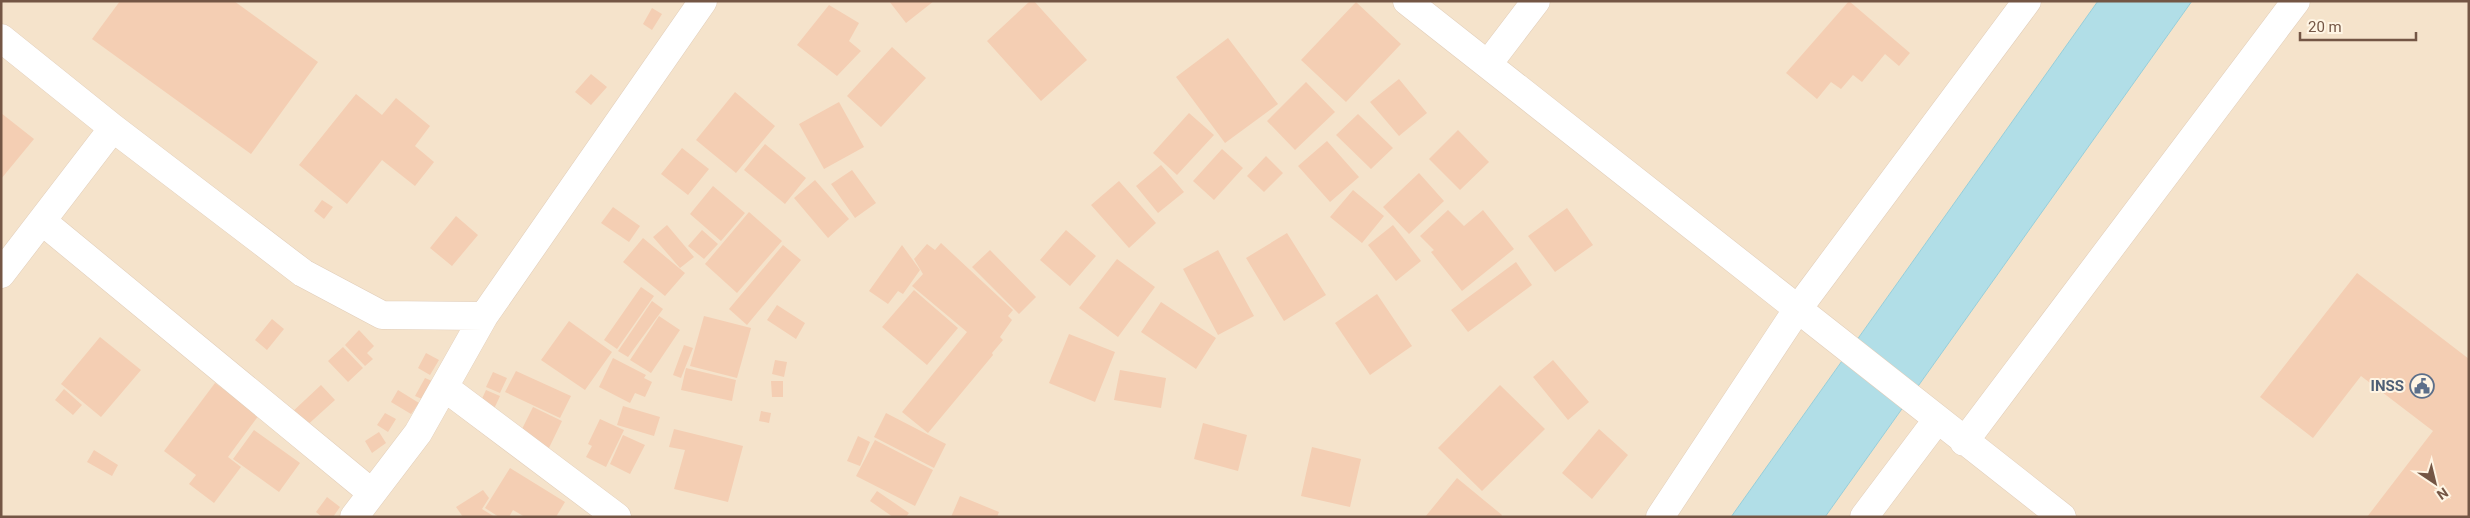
<svg xmlns="http://www.w3.org/2000/svg" width="2470" height="518" font-family="Roboto,sans-serif">
	<rect width="100%" height="100%" fill="#fdf1dd"/>
	<!-- residential -->
	<path fill="#f5e3cb" d="M1,1h2097l-367,516h-1730z
		M2192,1h277v516h-644z"/>
	<!-- water -->
	<path fill="#b1dee7" stroke="#97ced9" d="M2098,1h94l-367,516h-94z"/>
	<!-- building -->
	<path fill="#f4ceb3" d="M120,1h114l84,61 -67,92 -159,-115z
		M889,1h45l-28,22z
		M1030,1h4l53,59 -46,41 -54,-60z
		M1849,1l61,52 -11,13 -14,-12 -23,28 -9,-7 -12,14 -10,-7 -14,17 -31,-26z
		M1356,2l45,42 -55,58 -45,-42z
		M829,5l30,18 -10,18 12,10 -24,25 -40,-31z
		M652,8l10,6 -10,16 -9,-6z
		M1228,38l50,66 -53,39 -49,-66z
		M892,47l34,31 -45,49 -34,-31z
		M591,74l16,13 -16,18 -16,-13z
		M1399,79l28,34 -28,23 -29,-34z
		M1306,82l29,30 -40,38 -28,-29z
		M735,92l40,34 -39,47 -40,-33z
		M356,94l26,21 14,-17 34,28 -15,20 19,16 -19,24 -33,-26 -35,44 -48,-39z
		M839,102l25,45 -40,22 -25,-45z
		M1,113l33,26 -33,40z
		M1189,113l25,22 -37,40 -24,-22z
		M1358,114l35,34 -22,21 -35,-34z
		M1458,130l31,32 -29,28 -31,-31z
		M1327,141l32,36 -29,25 -32,-36z
		M765,144l41,34 -21,26 -41,-34z
		M682,148l27,21 -21,26 -27,-21z
		M1222,149l21,19 -29,32 -21,-19z
		M1266,156l17,17 -19,19 -17,-16z
		M1161,165l23,27 -26,21 -22,-27z
		M852,170l24,33 -21,15 -24,-34z
		M1419,173l25,28 -35,33 -26,-27z
		M815,180l34,39 -21,19 -34,-40z
		M1119,181l37,42 -27,25 -38,-43z
		M713,186l32,27 -24,28 -31,-27z
		M1353,190l31,26 -22,27 -32,-26z
		M322,200l11,7 -9,12 -10,-8z
		M613,207l27,19 -11,16 -28,-19z
		M1567,208l26,37 -38,27 -27,-36z
		M1448,210l16,16 19,-16 31,39 -52,42 -31,-39 3,-2 -14,-14z
		M749,212l33,29 -45,52 -32,-29z
		M456,216l22,19 -26,31 -22,-18z
		M667,225l27,32 -14,11 -27,-31z
		M1393,225l28,36 -25,20 -28,-36z
		M702,230l16,14 -14,15 -16,-13z
		M1066,230l30,26 -26,30 -30,-26z
		M1287,233l39,62 -42,26 -38,-63z
		M643,238l42,35 -20,23 -42,-34z
		M941,243l72,67 -5,6 4,4 -12,17 3,3 -11,13 1,2 -65,78 -26,-21 65,-80 -55,-46 11,-12 -9,-15 13,-15 8,6z
		M783,245l18,15 -54,65 -18,-16z
		M902,245l18,25 -17,24 -5,-3 -10,13 -19,-13z
		M990,250l46,47 -17,17 -47,-47z
		M1218,250l36,66 -36,19 -35,-66z
		M1117,259l38,28 -37,50 -39,-29z
		M1516,262l16,23 -64,47 -17,-22z
		M2357,273l112,86v158h-102l66,-86 -72,-55 -48,62 -53,-41z
		M641,287l13,9 -37,53 -13,-9z
		M914,290l44,38 -31,37 -45,-38z
		M1377,294l35,52 -42,29 -35,-52z
		M652,301l11,8 -35,48 -10,-6z
		M1161,302l55,36 -20,31 -55,-37z
		M777,305l28,18 -9,16 -29,-19z
		M659,316l21,14 -29,43 -21,-13z
		M704,316l47,12 -14,50 -47,-12z
		M272,319l12,10 -17,21 -12,-10z
		M569,321l43,31 -27,38 -44,-30z
		M359,330l15,16 -7,7 6,6 -8,7 -20,-21z
		M1069,334l46,18 -20,50 -46,-19z
		M100,337l41,33 -40,47 -40,-33z
		M684,345l9,3 -12,30 -8,-3z
		M343,347l20,21 -15,14 -20,-21z
		M426,353l13,7 -9,15 -12,-7z
		M613,358l33,17 -2,3 8,4 -7,15 -10,-4 -5,10 -31,-16z
		M775,360l12,2 -3,15 -12,-3z
		M1553,360l36,42 -21,18 -35,-43z
		M686,368l50,12 -4,21 -51,-11z
		M1120,370l46,8 -5,30 -47,-8z
		M516,371l55,25 -11,22 -55,-26z
		M493,372l14,6 -7,15 -14,-6z
		M425,378l7,3 -10,18 -7,-3z
		M771,381h12v16h-11z
		M215,383l44,32 -31,42 13,10 -27,36 -25,-19 7,-9 -32,-24z
		M321,385l14,15 -32,29 -13,-15z
		M1500,385l45,44 -63,62 -44,-43z
		M64,389l18,16 -9,10 -18,-15z
		M398,390l21,13 -8,11 -20,-12z
		M486,390l14,6 -7,15 -14,-6z
		M623,406l37,11 -6,19 -37,-11z
		M533,407l29,14 -15,31 -29,-15z
		M761,411l10,2 -2,10 -10,-2z
		M385,413l11,6 -8,13 -11,-7z
		M886,413l60,31 -12,24 -60,-31z
		M600,419l24,11 -18,37 -20,-10 6,-11 -4,-2z
		M1203,423l44,12 -9,36 -44,-12z
		M674,429l69,17 -15,56 -54,-13 11,-39 -16,-3z
		M1599,429l29,26 -36,44 -30,-26z
		M254,430l46,33 -21,29 -46,-33z
		M379,432l7,11 -14,10 -7,-12z
		M623,435l22,10 -15,29 -20,-10z
		M858,436l12,6 -10,24 -13,-5z
		M875,440l58,30 -18,36 -59,-30z
		M1312,447l49,12 -11,48 -49,-11z
		M94,450l24,15 -6,11 -25,-14z
		M510,468l55,34 -9,15h-31l-12,-7 -4,7h-10l-14,-9z
		M1457,478l45,37 -1,2h-76z
		M483,490l6,8 -7,11 13,8h-32l-7,-10z
		M877,491l32,22 -3,4h-13l-23,-16z
		M960,496l39,16 -2,5h-46z
		M327,497l13,10 -7,10h-11l-6,-5z"/>
	<g fill="none" stroke-linecap="round" stroke-linejoin="round">
		<!-- minor casing -->
		<g stroke="#e1cdb9" stroke-width="29">
			<path id="minor" d="M1407,1l655,516
				M1,38l112,90 190,145 79,42 102,1
				M1488,64l48,-63
				M42,221l330,272
				M1,274l112,-146
				M444,387l173,130
				M1964,442l332,-441
				M354,517l64,-84 66,-117 219,-315
				M1660,517l137,-207 230,-309
				M1864,517l73,-97"/>
		</g>
		<!-- minor -->
		<use href="#minor" stroke="#fff" stroke-width="28"/>
	</g>
	<!-- icons -->
	<defs>
		<g id="civic-ring" transform="scale(1.25)"><circle r="9.5" fill="#fff5e4" stroke="#5c6f8a" stroke-width="1.5"/><path d="M-.6-6.5H3V-4.5H.6V-3L4-1V1h2V6H-6V1h2V-1L-.6-3ZM-1.2 2.5V6h2.4V2.5Z" fill="#5c6f8a"/></g>
	</defs>
	<g fill-rule="evenodd">
		<use href="#civic-ring" x="2422" y="386"/>
	</g>
	<g text-anchor="middle" stroke-width="4" stroke-linejoin="round" paint-order="stroke">
		<!-- service labels -->
		<g font-size="15" font-weight="bold" fill="#4e5e75" stroke="#fff5e4" text-anchor="end">
			<text x="2404" y="391">INSS</text>
		</g>
	</g>
	<!-- border -->
	<rect width="2470" height="518" fill="none" stroke="#745645" stroke-width="5"/>
	<!-- north arrow -->
	<g transform="translate(2435 483) rotate(145)" stroke="#fff5e4" stroke-width="4" paint-order="stroke">
	<path d="M0-4L9 19L0 12L-9 19Z" fill="#745645"/>
	<text y="-8" font-size="14" font-weight="bold" text-anchor="middle" fill="#745645">N</text>
	</g>
	<!-- scale -->
	<path d="M2300 32v8h116v-8" fill="none" stroke="#745645" stroke-width="2.5"/>
	<text x="2308" y="32" font-size="15" fill="#745645" stroke="#fff5e4" stroke-width="4" paint-order="stroke">20 m</text>
</svg>
